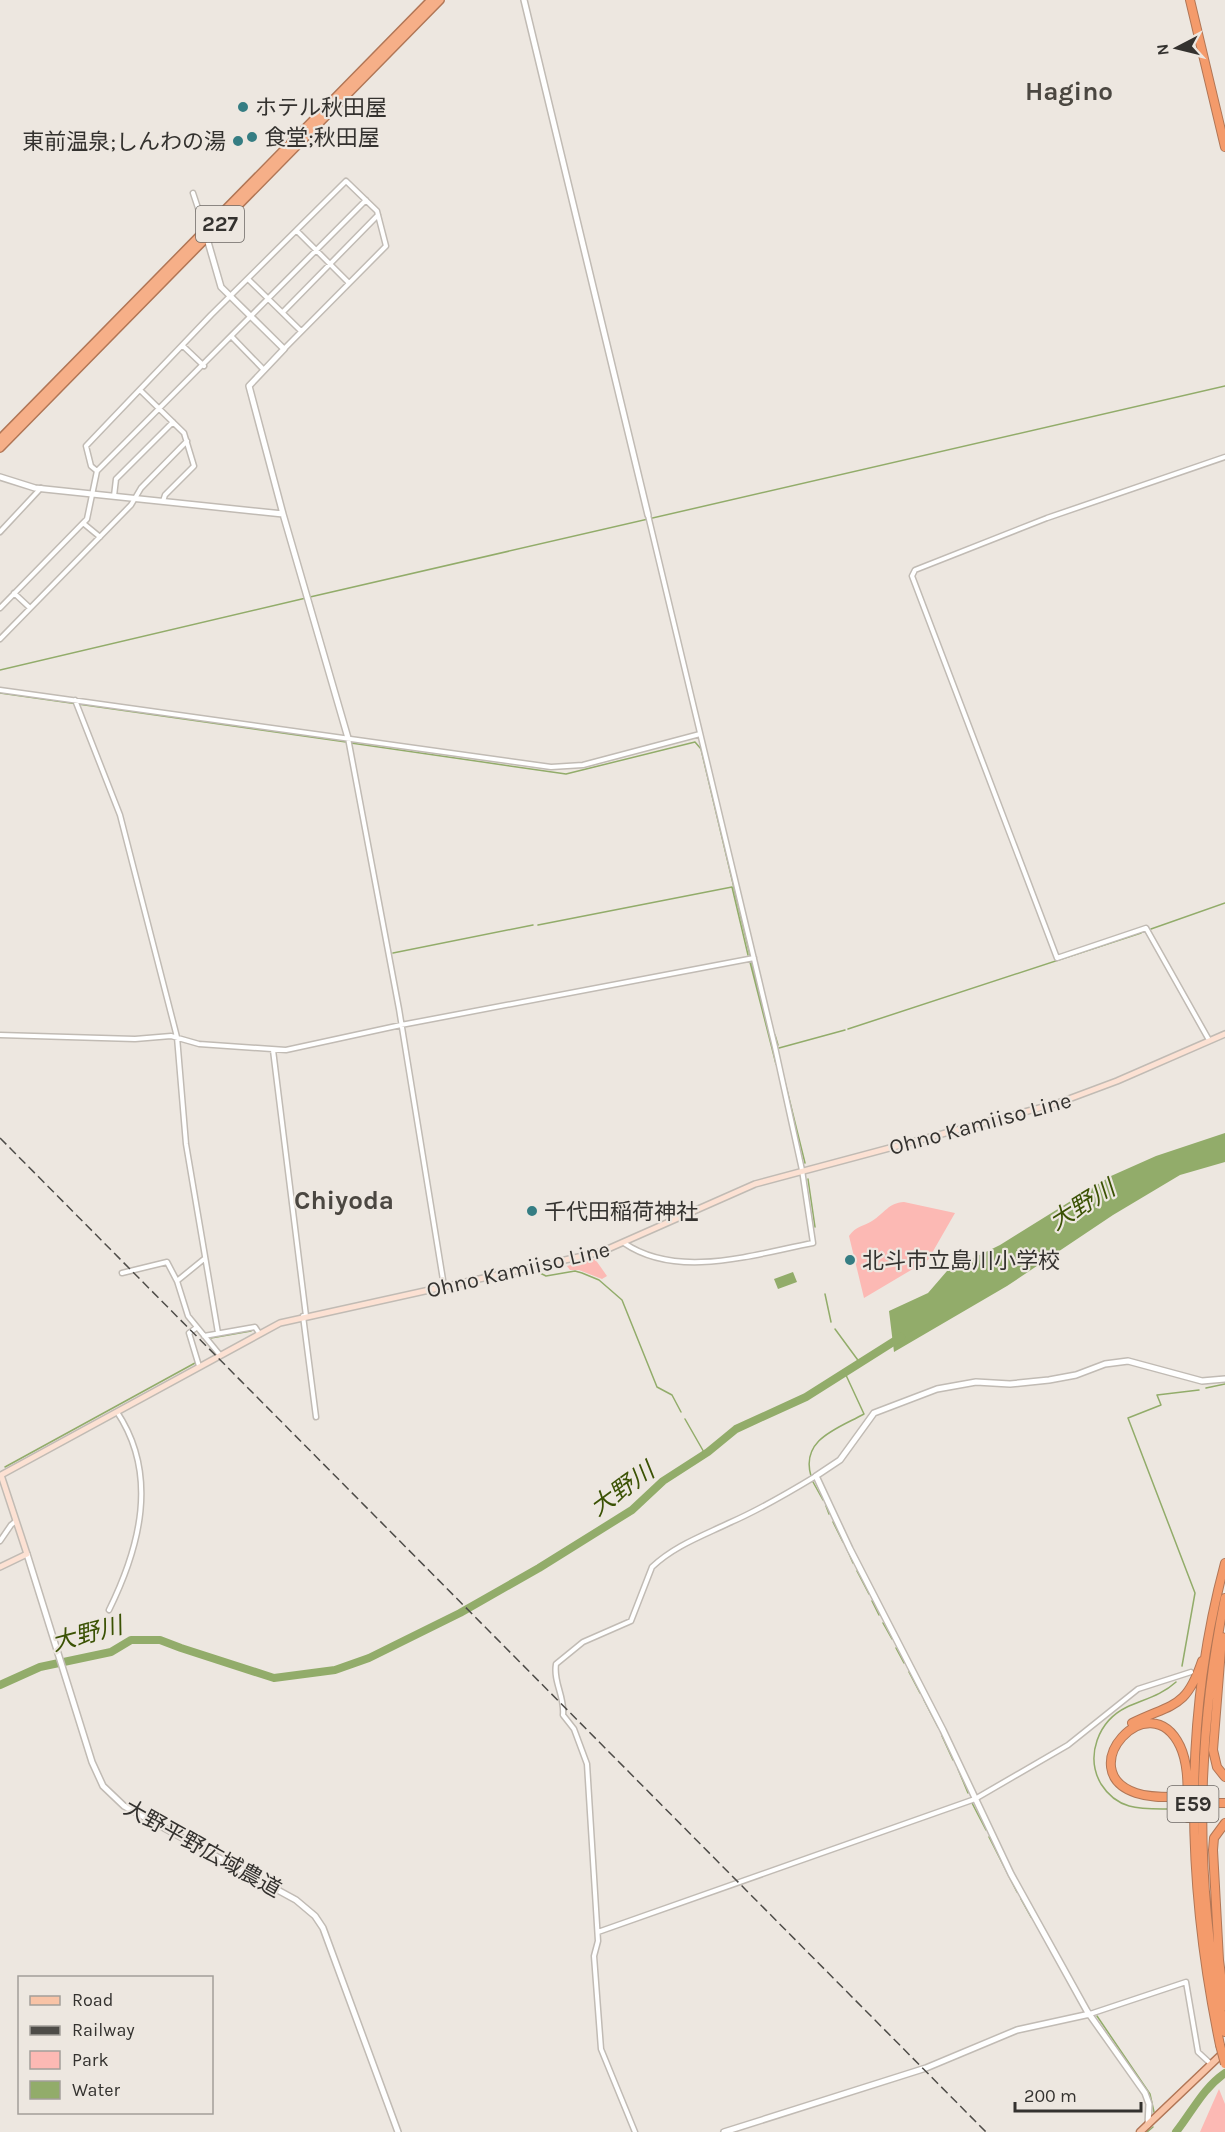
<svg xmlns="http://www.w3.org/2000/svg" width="1225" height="2132" font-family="Karla,'Noto Sans JP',sans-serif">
	<rect width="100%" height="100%" fill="#ede7e0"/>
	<!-- green -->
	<path fill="#fcb9b4" d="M904,1202l51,11 -27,47 -64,38 -15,-62c7,-10 13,-9 23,-15 13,-8 16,-18 32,-19z
		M595,1259l12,17 -5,3 -23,-9h-9l-3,-4z
		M1219,2089l6,15v28h-25z"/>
	<!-- water -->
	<path fill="#92ac6a" d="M1225,1133v29l-45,13 -67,40 -106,71 -113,66 -5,-41 39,-18 19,-22 53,-26 111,-69 45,-20z
		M793,1272l4,10 -19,7 -4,-10z"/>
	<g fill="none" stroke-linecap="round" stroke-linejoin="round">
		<!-- stream -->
		<path stroke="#92ac6a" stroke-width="1.5" d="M310,597l915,-211
			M0,670l306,-72
			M0,693l346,49
			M351,743l215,31 129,-32 6,7 49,206
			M538,925l194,-38 16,68
			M1151,929l74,-26
			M393,953l140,-28
			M750,962l26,102
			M752,963l17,70
			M848,1029l293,-96
			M775,1035l3,10
			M779,1048l66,-18
			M781,1066l24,97
			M808,1179l7,48
			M540,1273l6,3 29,-5 7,2 17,7 23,20 35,87 15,8 9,17
			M825,1294l6,28
			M835,1329l25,34
			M211,1338l40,-7
			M1206,1388l19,-4
			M685,1419l20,35
			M5,1467l190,-104
			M811,1476c-11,-37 28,-48 53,-62l-19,-41
			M813,1482l10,18
			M826,1506l3,8
			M833,1522l10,20
			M847,1549l6,14
			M857,1571l12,23
			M872,1601l7,14
			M883,1623l9,16
			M896,1648l8,15
			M1182,1666l13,-73 -67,-175 33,-13 -4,-10 42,-5
			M909,1672l11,21
			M924,1700l14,27
			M942,1736l11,24
			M958,1769l10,24
			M972,1803l14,27
			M1170,1809c-28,0 -52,2 -69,-25 -16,-28 -3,-63 26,-77 18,-8 35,-12 49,-25
			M989,1837l28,55
			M1021,1899l10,18
			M1097,2016l53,78 4,18
			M1147,2132l6,-5"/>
		<!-- river -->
		<path stroke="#92ac6a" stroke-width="8" d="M0,1685l40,-18 71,-15 20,-12h29l21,8 93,30 61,-8 34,-12 91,-45 79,-45 93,-58 31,-29 45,-29 28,-23 70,-32 95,-60
			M1176,2132c16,-20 27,-44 49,-59"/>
		<!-- minor casing -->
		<g stroke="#c1bbb4" stroke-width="7">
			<path id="minor" d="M193,193l12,36
				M297,231l52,52
				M249,280l52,51
				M283,312l95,-97
				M232,337l32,33
				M183,346l21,20
				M140,390l44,43 10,33 -29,29 -2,6
				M97,471l-6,-5 -5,-20 125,-131 135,-134 31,30 9,35 -102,103
				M114,496l2,-17 57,-57
				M83,523l17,14
				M0,532l41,-44
				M14,593l16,15
				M0,608l87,-89 10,-48 269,-271
				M0,639l131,-134 10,-17 46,-47
				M0,690l551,77 32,-2 117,-31
				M75,700l45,115 57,222 9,107 32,189
				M348,738l51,271 45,277
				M0,1035l135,4 36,-3 28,8 87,6 115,-25 353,-67
				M1209,1040l-63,-112 -89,30 -145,-382 3,-6 132,-52 178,-61
				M273,1050l33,266
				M624,1243c54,37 131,11 189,0l-11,-73 -27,-123 -127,-532
				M204,1259l-27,22 11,35 32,39
				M122,1273l45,-11 10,19
				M303,1316l13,101
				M196,1328l-7,5 10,33
				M204,1336l51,-9 4,6
				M0,1541l11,-16 5,-4
				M109,1610c31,-63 50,-135 8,-198
				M598,1932l377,-133 93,-54 70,-56 53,-17
				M1090,2014l96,-32 12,70 13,12
				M635,2132l-34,-83 -7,-93 4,-15 -11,-177 -13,-35 -11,-14c2,-18 -10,-33 -7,-51l27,-22 48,-21 21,-54c22,-21 50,-31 77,-44 30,-13 59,-30 87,-47"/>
		</g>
		<!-- tertiary casing -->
		<g stroke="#c1bbb4" stroke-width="8">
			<path id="tertiary" d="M524,0l124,515
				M206,235l15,52 63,62 -35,37 34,128
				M0,477l35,11 248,26 65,224
				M27,1554l65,208 11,24 21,20 172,94 19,16 8,12 75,204
				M1148,2125l1,-21 -4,-11 -58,-82 -76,-137 -68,-144 -93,-181 -34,-73 24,-16 34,-47 63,-24 39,-7 34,2 39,-4 27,-5 29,-11 23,-3 74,20 23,-2
				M724,2132l202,-64 91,-38 73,-16"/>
		</g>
		<!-- secondary casing -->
		<g stroke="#c1bbb4" stroke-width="8">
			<path id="secondary" d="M0,1567l27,-13 -26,-79 279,-152 321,-71 154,-68 303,-81 59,-22 108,-47"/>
		</g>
		<!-- primary casing -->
		<g stroke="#b17656" stroke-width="9">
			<path id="primary" d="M1140,2132l85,-81"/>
		</g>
		<!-- trunk casing -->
		<g stroke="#b17656" stroke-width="10">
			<path id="trunk" d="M0,439l431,-439
				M0,448l440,-448"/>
		</g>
		<!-- motorway casing -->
		<g stroke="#b17656" stroke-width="10">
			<path id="motorway" d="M1190,0l35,147
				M1225,1598c-30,146 -31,289 0,434
				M1222,1637l-9,113 4,17 8,10
				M1132,1723c41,-20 54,-14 70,-62
				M1182,1797c-15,0 -31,1 -46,-4 -65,-22 13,-111 44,-47 10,21 7,49 8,72
				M1206,1803h19
				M1225,1823l-11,15 -1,12 6,110 6,46
				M1220,2045c-33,-159 -38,-323 5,-482"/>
		</g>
		<!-- minor -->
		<use href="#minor" stroke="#fff" stroke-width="4"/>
		<!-- tertiary -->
		<use href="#tertiary" stroke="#fff" stroke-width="5"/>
		<!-- secondary -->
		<use href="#secondary" stroke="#fce1d3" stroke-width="5"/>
		<!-- primary -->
		<use href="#primary" stroke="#f8c3a6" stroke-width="6"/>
		<!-- trunk -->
		<use href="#trunk" stroke="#f6af88" stroke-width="7"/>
		<!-- motorway -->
		<use href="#motorway" stroke="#f49b6b" stroke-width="8"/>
		<!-- rail -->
		<path stroke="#4e4c48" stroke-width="1.5" stroke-dasharray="9 4.5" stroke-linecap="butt" d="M0,1138l986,994"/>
		<!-- motorway-bridge casing -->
		<g stroke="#b17656" stroke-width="10" stroke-linecap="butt">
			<path id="motorway-bridge" d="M1220,2045l5,19"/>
		</g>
		<!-- motorway-bridge -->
		<use href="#motorway-bridge" stroke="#f49b6b" stroke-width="8"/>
	</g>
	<!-- markers -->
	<g fill="#357d83" stroke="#ede7e0" stroke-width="2">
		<circle cx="243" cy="107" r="6"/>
		<circle cx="252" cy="137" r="6"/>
		<circle cx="238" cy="141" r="6"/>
		<circle cx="532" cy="1211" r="6"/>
		<circle cx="850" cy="1260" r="6"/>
	</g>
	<g text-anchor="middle" stroke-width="4.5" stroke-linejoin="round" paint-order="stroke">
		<!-- shield labels -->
		<g fill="#ede7e0" stroke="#6c6864" stroke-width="1.5">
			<rect x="196" y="206" width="48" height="36" rx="4.5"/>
			<rect x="1167.5" y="1786" width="51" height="36" rx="4.5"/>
		</g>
		<g font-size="21" font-weight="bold" fill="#34322f">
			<text x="220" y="231">227</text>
			<text x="1193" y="1811">E59</text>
		</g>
		<!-- poi labels -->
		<g font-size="22" fill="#34322f" stroke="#ede7e0" text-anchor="start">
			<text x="255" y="115">ホテル秋田屋</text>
			<text x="264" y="145">食堂;秋田屋</text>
			<text x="226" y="149" text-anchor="end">東前温泉;しんわの湯</text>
			<text x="544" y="1219">千代田稲荷神社</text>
			<text x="862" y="1268">北斗市立島川小学校</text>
		</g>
		<!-- street labels -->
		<g font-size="22" fill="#34322f" stroke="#ede7e0">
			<text transform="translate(980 1123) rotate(-15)" y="8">Ohno Kamiiso Line</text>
			<text transform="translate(518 1269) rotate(-13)" y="8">Ohno Kamiiso Line</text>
			<text transform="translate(203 1848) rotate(29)" y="8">大野平野広域農道</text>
		</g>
		<!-- water labels -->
		<g font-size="24" font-style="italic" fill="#3b5204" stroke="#ede7e0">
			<text transform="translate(1082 1205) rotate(-32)" y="8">大野川</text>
			<text transform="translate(622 1489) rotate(-36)" y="8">大野川</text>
			<text transform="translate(87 1634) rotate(-15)" y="8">大野川</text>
		</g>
		<!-- quarter labels -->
		<g font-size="26" font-weight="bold" fill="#4b4741" stroke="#ede7e0">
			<text x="1069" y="100">Hagino</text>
			<text x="344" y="1209">Chiyoda</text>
		</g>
	</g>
	<!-- legend -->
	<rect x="18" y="1976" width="195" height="138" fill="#ede7e0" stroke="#a39f99" stroke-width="1.5"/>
	<rect x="30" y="1996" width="30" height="9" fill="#f8c3a6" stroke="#a39f99" stroke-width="1.5"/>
	<text x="72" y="2006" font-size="18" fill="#34322f">Road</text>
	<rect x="30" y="2026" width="30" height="9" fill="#4e4c48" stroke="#a39f99" stroke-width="1.5"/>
	<text x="72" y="2036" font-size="18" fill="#34322f">Railway</text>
	<rect x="30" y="2051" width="30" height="18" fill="#fcb9b4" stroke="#a39f99" stroke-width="1.5"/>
	<text x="72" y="2066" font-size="18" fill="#34322f">Park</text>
	<rect x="30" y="2081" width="30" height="18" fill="#92ac6a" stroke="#a39f99" stroke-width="1.5"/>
	<text x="72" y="2096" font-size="18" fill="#34322f">Water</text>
	<!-- north arrow -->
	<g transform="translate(1177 48) rotate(263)" stroke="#ede7e0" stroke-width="4.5" paint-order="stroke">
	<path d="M0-4.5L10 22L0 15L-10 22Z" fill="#34322f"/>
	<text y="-9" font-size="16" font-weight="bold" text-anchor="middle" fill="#34322f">N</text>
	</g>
	<!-- scale -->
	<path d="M1015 2102v9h126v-9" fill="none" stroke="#34322f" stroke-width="3"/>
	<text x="1024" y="2102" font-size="18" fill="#34322f" stroke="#ede7e0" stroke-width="4.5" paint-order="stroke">200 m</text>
</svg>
